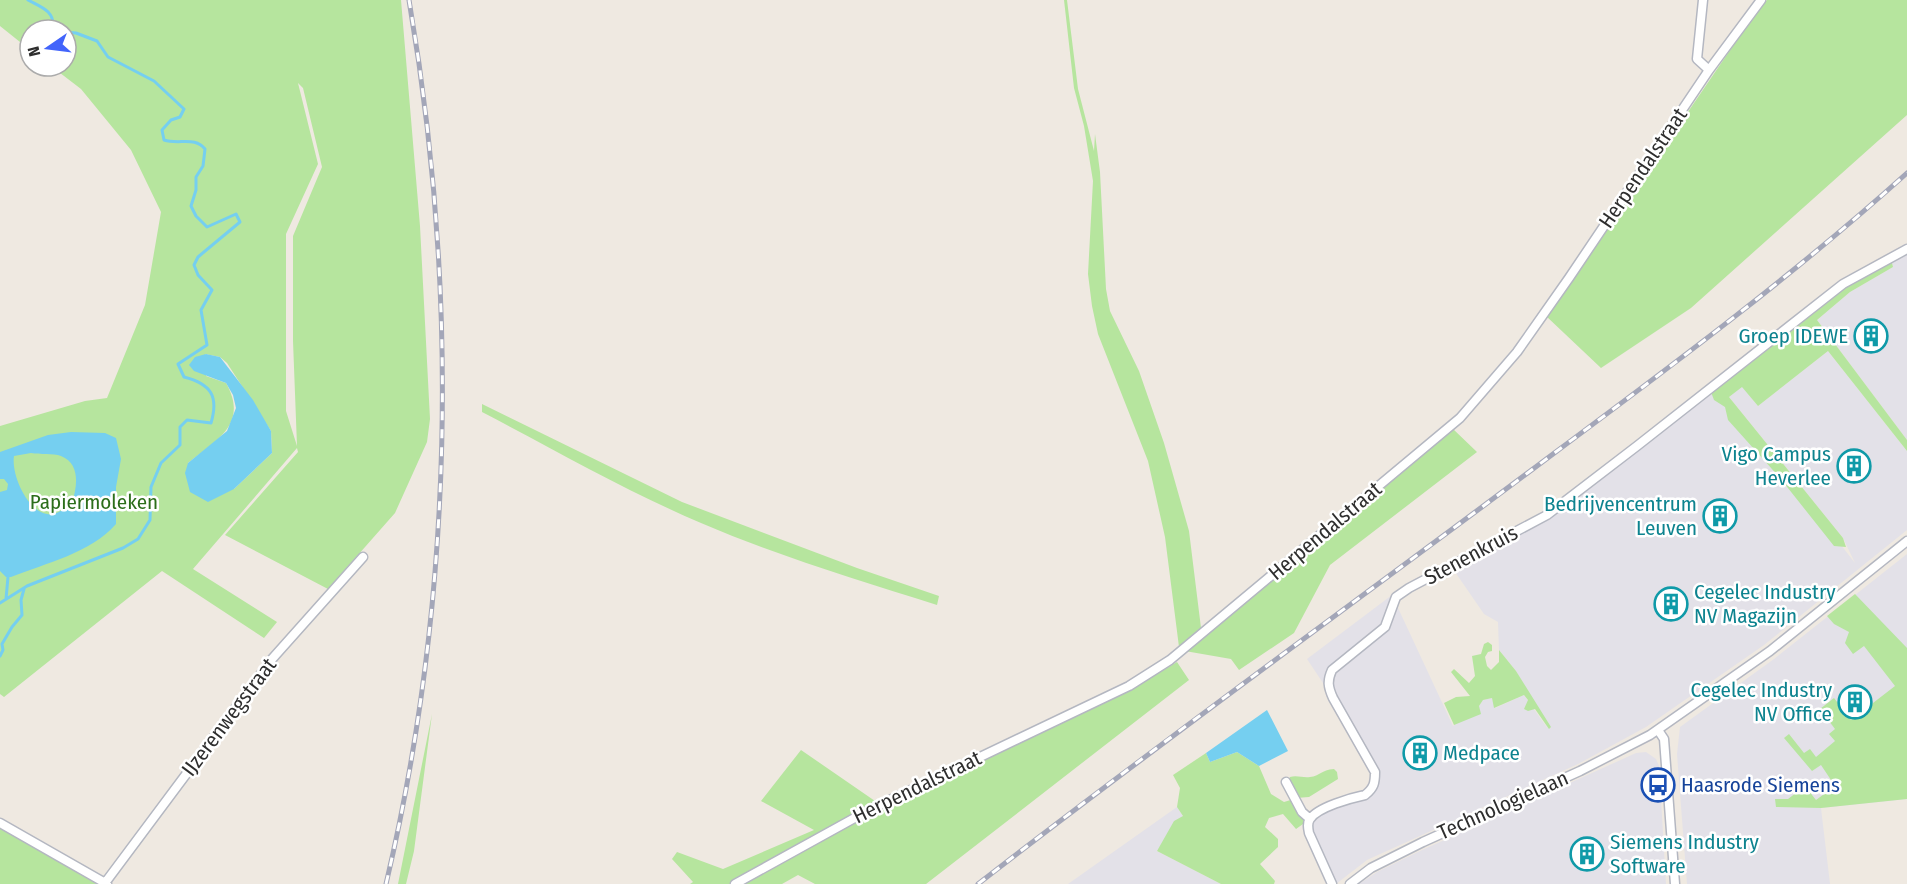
<svg xmlns="http://www.w3.org/2000/svg" width="1907" height="884" font-family="'Fira Sans Condensed',sans-serif">
	<rect width="100%" height="100%" fill="#efe9e1"/>
	<!-- industrial -->
	<path fill="#e3e1e8" d="M1907,253v187l-90,-120 33,-28 43,-25 -2,-8z
		M1828,351l79,100v79l-143,115 -118,82 -68,37 -211,96 -31,24h-4l-23,-51 1,-14 55,-24 10,-23 -42,-74 -26,-39 85,-64 61,131 26,-20 4,-6 9,-2 3,10 29,-13 24,34 -32,-58 -17,-21 -1,-28 -14,-8 -31,-45 94,-50 170,-133 138,177 -12,-25 -114,-141 13,-11 16,20z
		M1907,554v245l-86,9 9,76h-143l-10,-130 3,-27 94,-68z
		M1646,752l10,7 3,7 7,118h-307l18,-12 43,-21 216,-98z
		M1177,807l6,9 -26,35 64,33h-153z"/>
	<!-- green -->
	<path fill="#b6e59e" fill-rule="evenodd" d="M0,0h401l19,226 10,193 -3,23 -32,71 -67,76 -103,-54 73,-83 -1,-4 -104,121 84,53 -13,16 -102,-67 -158,126 -4,-3v-268l85,-25 22,-3 38,-93 16,-93 -30,-62 -50,-61 -30,-23h15v-36h-36v20l-30,-24zM298,83l5,5 19,79 -29,69v105l4,105 -11,-35v-177l32,-70zM205,354l15,3 7,6 44,68 1,22 -38,36 -46,-26c29,-23 61,-39 38,-80l-20,-7z
		M1064,0h3l11,89 16,62 1,-17 5,38 6,117 4,22 29,60 25,72 25,88 12,97 -22,19 -14,-110 -17,-76 -50,-127 -6,-28 -4,-32 5,-93 -9,-55 -10,-38z
		M1767,0h140v115l-216,193 -90,60 -55,-52 84,-119 126,-185z
		M1891,259l2,8 -43,25 -33,28 90,120v11l-79,-100 -70,55 -16,-19 -13,10 114,141 3,9 -12,-1 -54,-68 -52,-58 -3,-13 -11,-7 -3,-8 133,-105z
		M482,404l200,98 175,66 82,28 -2,9c-79,-25 -159,-49 -236,-82 -75,-32 -146,-73 -219,-111z
		M1452,428l25,24 -147,113 -36,68 -55,37 -8,-11 -46,-8z
		M1855,594l52,54v151l-86,9 -45,-1 -1,-8h13l17,-13 11,14 19,-14 -14,-21 -9,6 -28,-33 5,-4 15,19 6,-4 6,8 19,-16 -6,-7 6,-5 -15,-20 14,-11 17,22 44,-34 -31,-40 -11,8 -8,-11 4,-11 -15,-8 -7,-8z
		M1488,642l4,3v6l-4,1 -3,5 2,9 4,4 8,-8v-12l17,21 35,56 -2,2 -14,-20 -7,2 -4,-2 4,-9 -4,-5 -30,13 -2,-10 -9,2 -4,6 2,8 -27,11 -10,-22 12,-6 14,-1 -19,-24 3,-3 15,14 6,-7 -3,-20 9,-2 3,-10z
		M1177,662l12,18 -263,204h-111l-17,-9 -16,9h-92l3,-2 -21,-23 5,-7 46,17 91,-39 -53,-29 40,-51 74,51 16,-6 11,2 231,-109z
		M432,714l-18,137 -8,33h-8z
		M1237,752l22,14 12,28 13,8 10,-3 16,20 -14,10 -13,-15 -14,4 -4,9 13,12v8l-18,17 15,17 -1,3h-53l-64,-33 17,-30 9,-5 -6,-9 3,-19 -7,-13 33,-22 4,9z
		M1334,769l3,3 1,7 -29,18 -13,1 -8,-16 2,-5c7,-2 13,1 20,0 10,-1 11,-7 24,-8z
		M0,825l97,59h-97z"/>
	<!-- water -->
	<path fill="#75cff0" fill-rule="evenodd" d="M206,354l14,3 33,43 18,31 1,22 -38,36 -26,13 -18,-10 -5,-19 3,-10 39,-32 9,-23 -3,-13 -7,-12 -32,-12 -5,-6 6,-8z
		M71,432l34,1 11,5 5,21 -5,28v37c-25,29 -70,39 -105,53h-5l-6,-6v-79l7,-2 1,-6 -4,-5h-4v-27l48,-17zM31,453c9,2 22,0 30,3 20,8 16,31 11,47 -7,5 -16,13 -25,11 -20,-3 -36,-40 -33,-58z
		M1267,710l21,41 -29,15 -22,-14 -27,10 -4,-9z"/>
	<g fill="none" stroke-linecap="round" stroke-linejoin="round">
		<!-- stream -->
		<path stroke="#75cff0" stroke-width="3" d="M28,0c13,7 27,11 25,28l4,2
			M6,599l2,-22
			M0,603l27,-17 96,-38 15,-9 12,-19 1,-33 10,-24 19,-18v-18l7,-7 24,3c8,-27 0,-39 -27,-46l-6,-13 29,-19 -6,-35 11,-20 -14,-15 -4,-10 4,-8 42,-35 -4,-8 -29,13 -11,-11 -5,-10 5,-16v-13l7,-11 2,-17c-10,-13 -26,-4 -41,-9l-2,-10 9,-10 9,-3 4,-8 -30,-28 -46,-24 -11,-16 -21,-8 -10,-1
			M0,656l3,-6 -1,-6 10,-17 10,-12 -1,-15 3,-11"/>
		<!-- street casing -->
		<g stroke="#b4b7c1" stroke-width="11">
			<path id="street" d="M1703,0l-6,59 12,11
				M1658,730l6,9 11,145
				M1286,782l16,30 8,7
				M0,823l107,61
				M105,883l167,-224 91,-102
				M735,884l134,-74 260,-124 41,-26 290,-242 57,-66 52,-74 140,-208 52,-70
				M1332,884l-23,-51c-1,-5 -2,-10 1,-14 8,-12 41,-21 55,-24 9,-7 10,-12 10,-23l-42,-74c-5,-11 -6,-17 -1,-28l53,-43 11,-30 13,-9 138,-73 90,-69 206,-162 64,-35
				M1350,884l21,-16 52,-26 157,-71 70,-36 120,-84 137,-110"/>
		</g>
		<!-- street -->
		<use href="#street" stroke="#fff" stroke-width="8"/>
		<!-- rail casing -->
		<g stroke="#a3a6b8" stroke-width="5">
			<path id="rail" d="M386,884c68,-288 73,-592 23,-884
				M978,884c189,-147 383,-286 575,-430 121,-90 242,-180 354,-281"/>
		</g>
		<!-- rail -->
		<use href="#rail" stroke="#fff" stroke-width="3" stroke-dasharray="9" stroke-linecap="butt"/>
	</g>
	<!-- icons -->
	<defs>
		<g id="building-ring" transform="scale(1.725)"><circle r="9.5" fill="#fff" stroke="#0f9aa8" stroke-width="1.5"/><path d="M-4-6H4V6H1V3H-1V6H-4ZM-2.5-4.3h1.7v1.8h-1.7ZM.8-4.3h1.7v1.8H.8ZM-2.5-1h1.7V.8h-1.7ZM.8-1h1.7V.8H.8Z" fill="#0f9aa8"/></g>
		<g id="bus-ring" transform="scale(1.725)"><circle r="9.5" fill="#fff" stroke="#1a4fb4" stroke-width="1.5"/><path d="M-5-6H5V4H4V6H2V4H-2V6H-4V4H-5ZM-3.5-4V0h7V-4ZM-3.5 1.2v1.5H-2V1.2ZM2 1.2v1.5H3.5V1.2Z" fill="#1a4fb4"/></g>
	</defs>
	<g fill-rule="evenodd">
		<use href="#building-ring" x="1871" y="336"/>
		<use href="#building-ring" x="1854" y="466"/>
		<use href="#building-ring" x="1720" y="516"/>
		<use href="#building-ring" x="1671" y="604"/>
		<use href="#building-ring" x="1855" y="702"/>
		<use href="#building-ring" x="1420" y="753"/>
		<use href="#bus-ring" x="1658" y="785"/>
		<use href="#building-ring" x="1587" y="854"/>
	</g>
	<g text-anchor="middle" stroke-width="5" stroke-linejoin="round" paint-order="stroke">
		<!-- street labels -->
		<g font-size="21" fill="#2e2e2e" stroke="#fff">
			<text transform="translate(1643 168) rotate(-56)" y="7">Herpendalstraat</text>
			<text transform="translate(1325 531) rotate(-40)" y="7">Herpendalstraat</text>
			<text transform="translate(1471 555) rotate(-28)" y="7">Stenenkruis</text>
			<text transform="translate(229 717) rotate(-53)" y="7">IJzerenwegstraat</text>
			<text transform="translate(917 787) rotate(-26)" y="7">Herpendalstraat</text>
			<text transform="translate(1503 805) rotate(-24)" y="7">Technologielaan</text>
		</g>
		<!-- culture labels -->
		<g font-size="21" fill="#0d838f" stroke="#fff" text-anchor="end">
			<text x="1848" y="343">Groep IDEWE</text>
			<text x="1831" y="461">Vigo Campus<tspan x="1831" dy="24">Heverlee</tspan></text>
			<text x="1697" y="511">Bedrijvencentrum<tspan x="1697" dy="24">Leuven</tspan></text>
			<text x="1694" y="599" text-anchor="start">Cegelec Industry<tspan x="1694" dy="24">NV Magazijn</tspan></text>
			<text x="1832" y="697">Cegelec Industry<tspan x="1832" dy="24">NV Office</tspan></text>
			<text x="1443" y="760" text-anchor="start">Medpace</text>
			<text x="1610" y="849" text-anchor="start">Siemens Industry<tspan x="1610" dy="24">Software</tspan></text>
		</g>
		<!-- park labels -->
		<g font-size="21" fill="#2c6e1b" stroke="#fff">
			<text x="94" y="509">Papiermoleken</text>
		</g>
		<!-- transit labels -->
		<g font-size="21" fill="#164399" stroke="#fff" text-anchor="start">
			<text x="1681" y="792">Haasrode Siemens</text>
		</g>
	</g>
	<!-- north arrow -->
	<g transform="translate(48 48) rotate(256)"><circle r="28" fill="#ffffff" stroke="#ababab" stroke-width="1.5"/>
	<path d="M0-4.5L10 22L0 15L-10 22Z" fill="#4264fb"/>
	<text y="-9" font-size="16" font-weight="bold" text-anchor="middle" fill="#2e2e2e">N</text>
	</g>
</svg>
